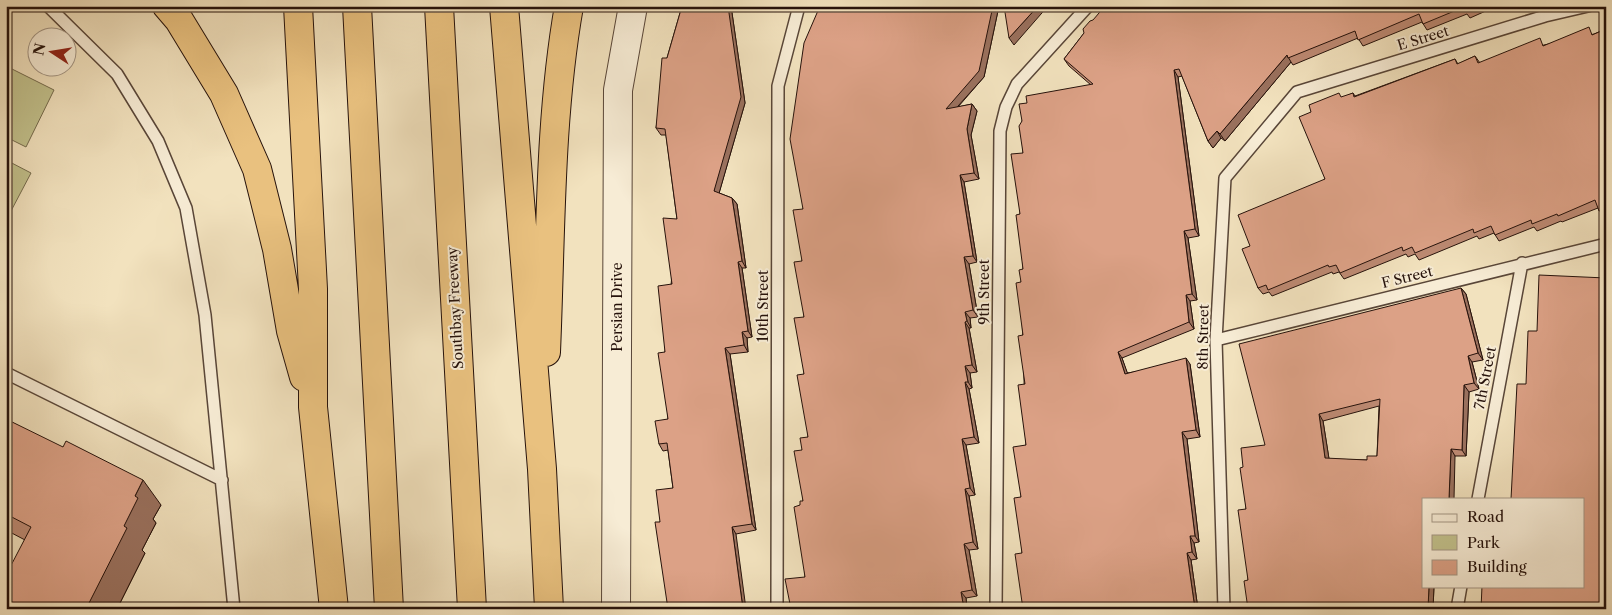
<svg xmlns="http://www.w3.org/2000/svg" width="1612" height="615" font-family="'Libre Caslon Text',serif">
	<rect width="100%" height="100%" fill="#f2e2be"/>
	<filter id="stains"><feTurbulence type="fractalNoise" baseFrequency=".004" numOctaves="4"/><feColorMatrix values="0 0 0 0 .2 0 0 0 0 .09 0 0 0 0 .02 0 0 0 .5 -.17"/></filter>
	<radialGradient id="worn" r=".72"><stop offset=".6" stop-color="#630" stop-opacity="0"/><stop offset="1" stop-color="#630" stop-opacity=".3"/></radialGradient>
	<!-- green -->
	<path fill="#c2c18c" stroke="#746a4c" d="M6,66l48,24 -28,57 -20,-10z
		M6,160l25,13 -20,38 -5,-3z"/>
	<g fill="none" stroke-linecap="round" stroke-linejoin="round">
		<!-- service casing -->
		<g stroke="#594638" stroke-width="14">
			<path id="service" d="M48,6l69,68 41,67 28,67 19,107 29,294
				M1216,340l390,-96
				M6,373l216,107
				M1478,499l44,-236
				M777,609l1,-523 21,-80
				M996,609l4,-478 6,-24 11,-23 71,-78
				M1224,609l-8,-269 9,-162 72,-86 248,-76 43,-10
				M1457,609l4,-23"/>
		</g>
		<!-- tertiary casing -->
		<g stroke="#594638" stroke-width="30">
			<path id="tertiary" d="M616,609l2,-519 15,-84"/>
		</g>
		<!-- motorway casing -->
		<g stroke="#26120b" stroke-width="30">
			<path id="motorway" d="M167,6l12,14 45,74 33,75 20,80 14,82 13,46
				M298,6l15,283v118l21,202
				M357,6l32,603
				M439,6l33,603
				M504,6l38,463 7,140
				M546,352c5,-115 3,-232 23,-346"/>
		</g>
		<!-- service -->
		<use href="#service" stroke="#f7ecd5" stroke-width="11"/>
		<!-- tertiary -->
		<use href="#tertiary" stroke="#f7ecd5" stroke-width="28"/>
		<!-- motorway -->
		<use href="#motorway" stroke="#e9c17f" stroke-width="28"/>
	</g>
	<!-- wall -->
	<path fill="#bd8a73" stroke="#26120b" fill-rule="evenodd" d="M682,6h49l14,97 -26,90 13,5 5,6 9,64h-4l10,69 -5,1 1,14 -18,2 26,176 -20,4 -76,-12 13,-34 -5,-38 -5,1 -4,-7 9,-25 -3,-67 12,-133 -11,-84h-5l-5,-7 11,-70z
		M820,6h179l-15,71 -26,30 14,-3 5,7 -6,24 8,44 -15,3 13,80 -8,2 9,53 -8,1 1,10h-2l8,44 -7,1 2,15 -3,1 10,54 -13,2 9,50 -6,1 9,53 -9,1 8,46 -11,2 1,11h-176l14,-32 -5,-72 3,-4 -1,-51 6,-13 -4,-63v-57l-2,-56 1,-52z
		M1105,6h392l-27,12 -3,-4 -40,16 -5,-8 -59,24 -5,-8 -65,27 -2,-3 -66,79 -4,-3 -8,10 -5,-7 -26,-65 -4,1 21,159 -11,2 9,62 -7,1 4,28 -72,29 5,15 63,-9 10,73 -13,2 12,103 -5,1 3,16 -6,1 7,49h-175l-2,-112 5,-52 -5,-163 2,-13 -3,-55 3,-61 -1,-32 5,-18 64,-18 -22,-19 -5,-7z
		M1606,29v187l-2,1 -6,-9 -36,14 -1,-1 -24,10 -3,-4 -35,14 -5,-8 -15,6 -2,-3 -58,24 -4,-6 -7,3 -2,-3 -62,25 -5,-7 -6,2 -1,-2 -60,24 -3,-4 -6,2 -5,-6 -8,-42 75,-67 -14,-67 42,-19 2,3 100,-37 3,5 17,-8 5,7 64,-18 50,-11z
		M1461,288l5,6 17,66 -11,2 7,27 -10,3 -3,64h-11l-32,43v87h11l-1,23h-185v-29l-2,-71 -3,-42 22,-22zM1379,406l-2,50 -10,4 -38,-1 -6,-38z
		M6,419l155,86 -8,14 3,4 -14,27 3,3 -28,56h-111l19,-69 -19,-10z"/>
	<!-- shaded-wall -->
	<path fill="#9a715e" stroke="#26120b" d="M728,6h3l14,97 -27,94 -4,-6z
		M993,6h6l-15,71 -34,38 -4,-6z
		M1038,6h10l-34,39 -5,-7z
		M1287,55l4,7 -66,79 -5,-7z
		M1174,70l4,7 21,159 -4,-7z
		M972,104l5,7 -6,24 8,44 -5,-6 -7,-44z
		M1217,131l4,7 -8,10 -5,-7z
		M960,175l4,7 13,80 -4,-6z
		M732,198l5,6 9,64 -4,-7z
		M1184,231l4,7 9,62 -5,-6z
		M964,257l5,7 9,53 -5,-7z
		M738,262l4,6 10,69 -4,-6z
		M1461,288l5,6 17,66 -5,-7z
		M1186,295l4,6 4,28 -5,-7z
		M965,312l5,6 1,10 -4,-7z
		M965,322l4,6 8,44 -5,-7z
		M742,332l5,6 1,14 -4,-7z
		M725,348l5,6 26,176 -4,-6z
		M1118,352l4,6 8,22 -5,-6z
		M1468,356l4,6 7,27 -5,-6z
		M1186,358l4,6 10,73 -4,-7z
		M965,366l5,7 2,15 -4,-6z
		M965,382l4,7 10,54 -5,-6z
		M1464,385l5,7 -3,64 -4,-6z
		M1319,414l4,7 7,44 -5,-7z
		M1182,432l5,7 12,103 -4,-6z
		M962,439l4,6 9,50 -5,-7z
		M1451,449l4,7 -1,43h-5z
		M143,480l18,25 -8,14 3,4 -14,27 3,3 -28,56h-31l49,-113z
		M965,489l4,7 9,53 -5,-7z
		M732,527l4,7 10,75h-3z
		M1190,536l4,7 3,16 -5,-7z
		M964,544l5,6 8,46 -5,-6z
		M1187,553l4,7 7,49h-3z
		M1429,586h5l-1,23h-5z
		M961,592l5,6 1,11h-3z"/>
	<!-- building -->
	<path fill="#dca186" stroke="#26120b" fill-rule="evenodd" d="M682,6h46l13,91 -27,94 18,7 10,63 -4,1 10,69 -6,1 2,13 -19,3 27,176 -20,3 11,82h-75l-13,-87h5l-4,-32 17,-2 -6,-45 -8,1 -4,-23 13,-2 -10,-66 7,-1 -7,-66 14,-2 -9,-66 14,1 -12,-90 -9,-1 6,-70h5z
		M820,6h173l-14,65 -33,38 26,-5 -5,25 7,44 -14,2 13,81 -9,1 9,53 -8,2 2,9 -2,1 7,43 -7,1 3,16h-3l9,55 -12,2 8,49 -5,1 8,53 -9,2 8,46 -11,2 3,17h-173l-6,-30 20,-2 -11,-70 6,-2v-4h3l-9,-50 8,-1 -2,-12 8,-1 -11,-62 7,-1 -10,-56 10,-1 -10,-55 8,-1 -9,-51 10,-1 -13,-70 14,-96z
		M1004,6h34l-29,32z
		M1105,6h372l-12,5 -1,-4 -41,17 -4,-10 -61,26 -3,-9 -67,27 -1,-3 -67,79 -3,-3 -9,10 -29,-72 -5,1 21,159 -11,2 8,63 -6,1 3,27 -71,30 7,22 61,-16 10,72 -14,2 13,104h-5l2,16 -5,1 8,56h-172l-8,-55 7,-1 -8,-55 7,-1 -8,-50 13,-2 -8,-60 7,-1 -7,-48 5,-1 -7,-52 5,-1 -2,-12 4,-1 -7,-54 4,-1 -9,-60 12,-1 -4,-27 3,-5 -3,-17 8,-1 -1,-7 67,-12 -29,-25 20,-26 -1,-4 7,-8 3,-1z
		M1589,27l3,8 14,-6v179l-7,3 -4,-11 -37,16 -1,-2 -25,10 -1,-4 -36,15 -4,-9 -17,7 -1,-4 -58,24 -3,-6 -9,4 -1,-4 -62,26 -4,-8 -7,2 -1,-2 -60,25 -2,-5 -8,3 -16,-39 8,-3 -12,-31 87,-36 -26,-62 12,-5 -2,-7 30,-12 2,4 12,-4 1,4 101,-38 2,5 18,-8 3,7 62,-25 3,8z
		M1539,275l67,3v331h-125l1,-23h101v-87h-72l6,-115h9l2,-53h9z
		M1461,288l17,65 -10,3 6,27 -10,2 -2,65 -11,-1 -2,50h-26v87h6l-1,23h-180l-4,-28 4,-1 -10,-70 8,-1 -6,-41 3,-1 -2,-19 24,-3 -26,-101zM1380,399l-3,57h-10v4l-42,-2 -6,-44z
		M6,419l57,28 3,-6 77,39 -8,16 3,2 -14,28 3,2 -41,81h-80v-34l25,-48 -25,-13z"/>
	<g text-anchor="middle" stroke-width="4" stroke-linejoin="round" paint-order="stroke">
		<!-- street labels -->
		<g font-size="14" fill="#26120b" stroke="#f7ecd5">
			<text transform="translate(1423 38) rotate(-17)" y="5">E Street</text>
			<text transform="translate(1407 277) rotate(-14)" y="5">F Street</text>
			<text transform="translate(984 292) rotate(-90)" y="5">9th Street</text>
			<text transform="translate(763 306) rotate(-90)" y="5">10th Street</text>
			<text transform="translate(617 307) rotate(-90)" y="5">Persian Drive</text>
			<text transform="translate(455 308) rotate(-93)" y="5">Southbay Freeway</text>
			<text transform="translate(1203 337) rotate(-89)" y="5">8th Street</text>
			<text transform="translate(1485 378) rotate(-79)" y="5">7th Street</text>
		</g>
	</g>
	<!-- margin -->
	<rect width="1612" height="615" fill="none" stroke="#f2e2be" stroke-width="25"/>
	<rect x="8" y="8" width="1597" height="600" fill="none" stroke="#26120b" stroke-width="2.5"/>
	<rect x="12" y="12" width="1587" height="590" fill="none" stroke="#26120b"/>
	<!-- legend -->
	<rect x="1422" y="498" width="162" height="90" fill="#f7ecd5" stroke="#a39584"/>
	<rect x="1432" y="514" width="25" height="8" fill="#f7ecd5" stroke="#a39584"/>
	<text x="1467" y="522" font-size="15" fill="#26120b">Road</text>
	<rect x="1432" y="535" width="25" height="15" fill="#c2c18c" stroke="#a39584"/>
	<text x="1467" y="548" font-size="15" fill="#26120b">Park</text>
	<rect x="1432" y="560" width="25" height="15" fill="#dca186" stroke="#a39584"/>
	<text x="1467" y="572" font-size="15" fill="#26120b">Building</text>
	<!-- north arrow -->
	<g transform="translate(52 52) rotate(282)"><circle r="24" fill="#f7ecd5" stroke="#a39584"/>
	<path d="M0-4L9 19L0 12L-9 19Z" fill="#8f2418"/>
	<text y="-8" font-size="14" font-weight="bold" text-anchor="middle" fill="#26120b">N</text>
	</g>
	<rect width="100%" height="100%" filter="url(#stains)"/>
	<rect width="100%" height="100%" fill="url(#worn)"/>
</svg>
